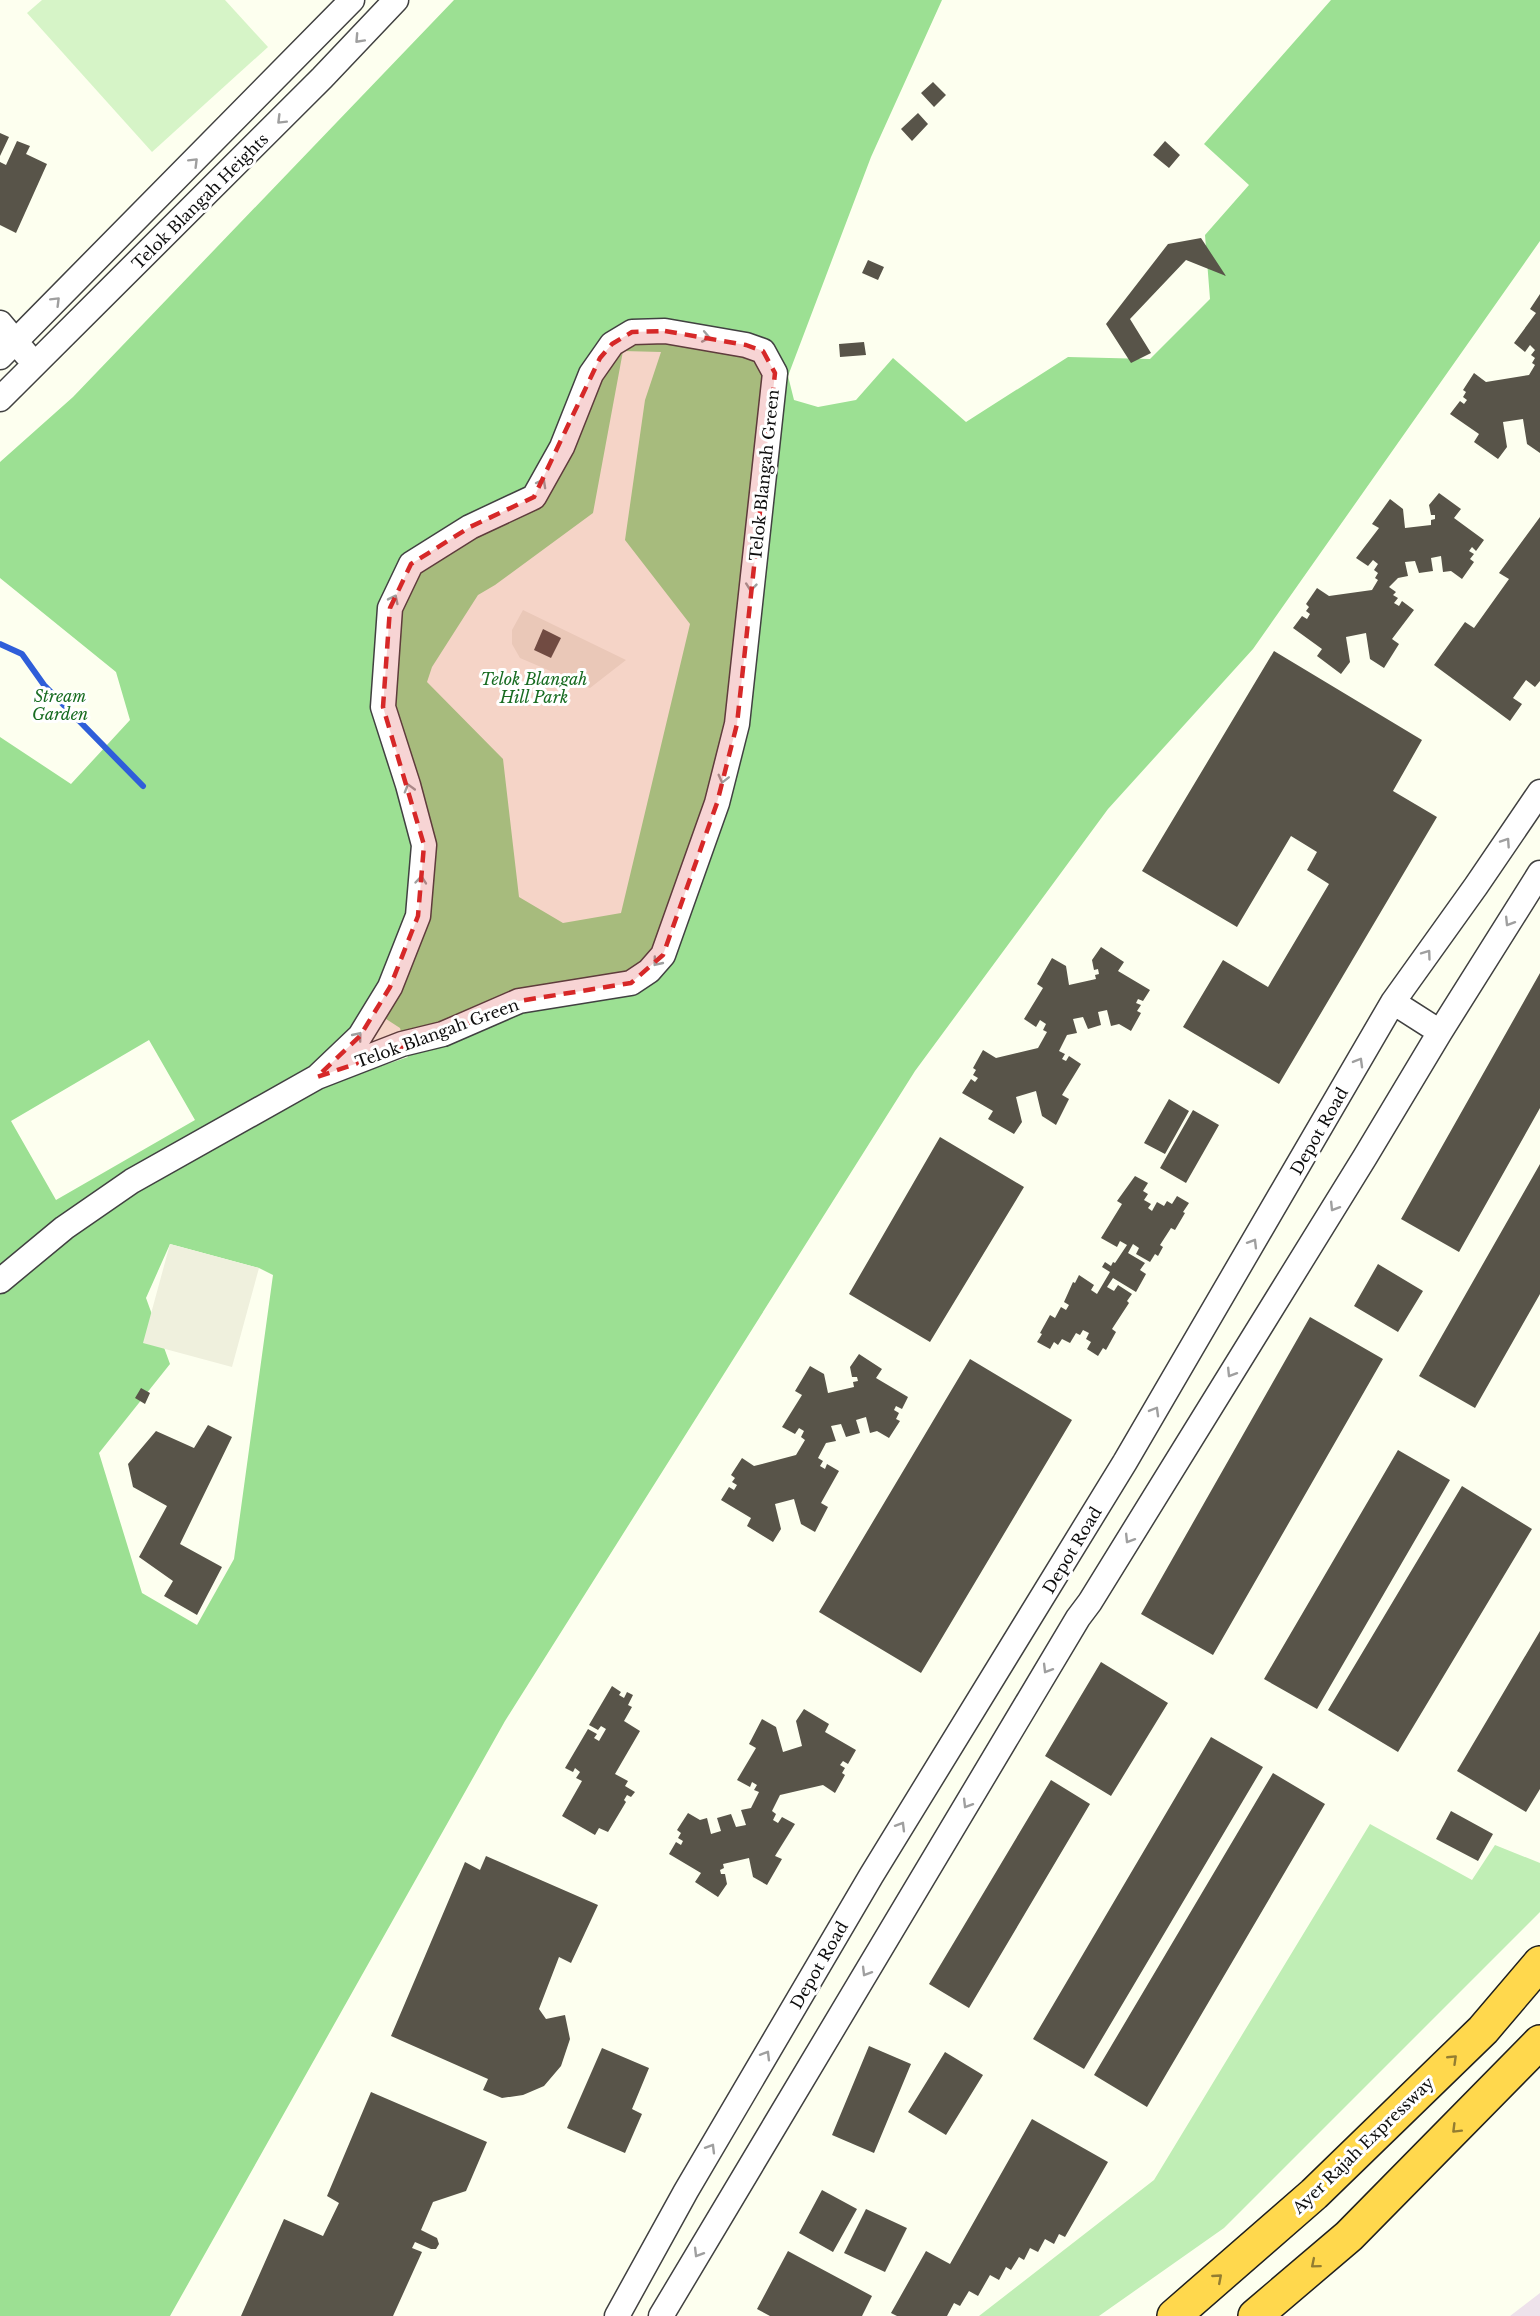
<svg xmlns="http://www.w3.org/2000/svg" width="1540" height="2316" font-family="'Libre Baskerville',serif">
	<rect width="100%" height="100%" fill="#fdffef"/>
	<!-- industrial -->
	<path fill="#eee2eb" d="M1540,2293v23h-30z"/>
	<!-- green -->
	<path fill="#c0eeb5" d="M1370,1824l102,56 23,-35 45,18v49l-316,316 -125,88h-120l175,-136z"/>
	<!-- forest -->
	<path fill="#9ce093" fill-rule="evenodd" d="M454,0h488l-71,157 -83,219 6,24 24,7 38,-7 37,-42 73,64 102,-65 82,2 60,-60 -5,-64 44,-50 -45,-41 127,-144h209v241l-287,408 -145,160 -193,262 -410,650 -335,595h-170v-1579l71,47 59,-64 -14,-48 -116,-94v-116l73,-65zM623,351l38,1 -16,48 -20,140 65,84 -69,289 -58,10 -44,-26 -16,-138 -76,-77 5,-15 46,-72 17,-10 98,-72zM369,1008l31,20 8,29 -83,28zM149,1040l46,80 -139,80 -45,-79zM170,1244l89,24 14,7 -39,284 -37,66 -55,-32 -43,-140 71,-89 -24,-66z"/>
	<!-- pitch -->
	<path fill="#d6f4c7" d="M42,0h183l43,47 -116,105 -125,-139z"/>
	<!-- plaza -->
	<path fill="#eff0dd" d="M523,610l103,50 -36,28 -70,-30 -8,-14v-14z
		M170,1244l89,24 -27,99 -89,-24z"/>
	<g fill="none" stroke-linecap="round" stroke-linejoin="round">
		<!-- stream -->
		<path stroke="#2f5ed9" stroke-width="6" d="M0,644l22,10 22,31 99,101"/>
	</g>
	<!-- building -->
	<path fill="#585449" d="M933,82l13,13 -12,12 -13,-14z
		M918,113l10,11 -16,17 -11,-12z
		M0,133l9,4 -9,19z
		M17,141l13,5 -4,8 21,10 -31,69 -16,-8v-63l6,3z
		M1165,141l15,14 -11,13 -16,-13z
		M1201,238l25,38 -40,-16 -56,59 21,34 -20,10 -25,-39 62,-80z
		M868,260l16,7 -6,13 -16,-7z
		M1540,294v159l-13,-9 -4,-25 -20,3 4,25 -9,12 -24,-17 5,-8 -29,-20 10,-13 4,3 3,-4 -4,-3 3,-5 -3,-2 11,-17 12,9 43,-7 6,-10 -3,-2 3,-5 -4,-3 4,-5 -5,-5 -5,7 -11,-9 22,-30 -6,-4z
		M864,342l2,13 -26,2 -1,-13z
		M1439,493l22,16 -7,9 30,22 -8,11 -4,-4 -3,4 5,3 -4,5 4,3 -12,17 -11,-8 -8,1 -2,-16 -10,2 2,13 -14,2 -4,-12 -10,1 3,14 -10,2 -9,9 7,5 -3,3 5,3 -4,5 5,3 3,-5 12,9 -22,29 7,5 -15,24 -14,-9 -4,-26 -20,4 4,25 -9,12 -24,-18 5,-7 -29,-21 9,-12 5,3 3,-5 -4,-3 3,-4 -3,-3 11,-16 12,8 43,-6 6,-10 -3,-2 3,-5 -4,-3 4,-6 -5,-4 -5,6 -12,-8 23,-30 -7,-4 18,-25 13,10 2,19 26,-3v-5l4,-1v-4h-4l-2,-10z
		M1540,517v164l-5,6 -9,-7 -13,18 9,6 -12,17 -76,-56 31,-43 9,6 35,-49 -10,-6z
		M543,629l18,9 -10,20 -17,-8z
		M1274,651l148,89 -29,51 44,26 -158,267 -96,-57 40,-67 45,27 61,-103 -22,-14 10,-18 -26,-16 -54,91 -95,-56z
		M1101,947l23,15 -6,9 32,19 -7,11 -5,-2 -2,4 5,2 -4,6 4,2 -10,18 -12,-7 -8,2 -4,-16 -9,2 3,13 -13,4 -5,-12 -10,2 4,14 -10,2 -8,16 6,3 -3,5 4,2 3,-5 12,8 -19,31 7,4 -13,26 -14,-9 -6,-25 -20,6 6,25 -8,12 -26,-15 5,-8 -31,-18 9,-14 4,3 3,-4 -5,-3 3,-5 -3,-2 10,-18 13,8 42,-10 9,-16 -4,-2 3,-6 -6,-4 -4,7 -12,-8 19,-31 -6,-4 15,-26 14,8 3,19 27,-6 -1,-4 4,-1 -1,-5 -4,1 -2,-10z
		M1540,973v135l-81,144 -58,-33z
		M1169,1099l20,12 -24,43 -21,-11z
		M1193,1110l26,15 -33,58 -26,-15z
		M940,1137l84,50 -94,155 -81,-48z
		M1540,1164v130l-65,114 -56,-32z
		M1135,1176l13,7 -5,8 5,3 -4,6 7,4 -3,4 4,3 5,-9 7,4 3,-5 5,3 5,-8 12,7 -6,9 2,1 -10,17 -4,-2 -11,17 3,2 -5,9 -3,-2 -5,8 -14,-8 3,-6 -6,-4 -5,9 17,10 -5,7 6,4 -10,18 -23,-14 -6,9 7,4 4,-6 14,9 -5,7 2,2 -17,26 4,3 -10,18 -3,-2 -5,8 -11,-7 4,-7 -5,-3 3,-6 -6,-3 -3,5 -4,-2 -6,10 -8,-4 -4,6 -4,-3 -4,7 -13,-7 5,-8 -2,-1 10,-18 5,3 6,-11 5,3 3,-5 -5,-3 9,-20 2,1 4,-8 15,10 -3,5 6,4 13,-22 -8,-5 3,-5 6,4 2,-4 2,1 12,-18 -7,-4 -3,6 -16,-9 21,-34 -5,-3z
		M1378,1264l45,27 -25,41 -44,-26z
		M1310,1317l73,42 -170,296 -72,-41z
		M859,1354l23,15 -6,9 32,19 -6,12 -6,-3 -2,4 5,3 -3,6 4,2 -11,17 -12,-7 -7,2 -4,-16 -10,3 4,13 -14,4 -5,-13 -10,2 5,15 -10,2 -8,15 5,3 -3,5 5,3 2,-5 12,7 -18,32 7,4 -13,25 -14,-8 -7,-25 -19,5 6,25 -8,13 -26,-16 4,-8 -30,-18 8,-13 5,3 3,-5 -5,-3 3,-4 -4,-3 11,-17 12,8 42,-11 9,-15 -4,-3 3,-6 -5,-3 -4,6 -13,-7 20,-32 -7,-4 15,-25 14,8 4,19 26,-6 -1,-5 5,-1 -1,-4h-5l-2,-10z
		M970,1359l102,61 -151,253 -102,-61z
		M141,1388l9,5 -5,11 -10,-6z
		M208,1425l24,12 -52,107 42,23 -25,48 -33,-19 9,-15 -34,-24 28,-51 -34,-19 -5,-23 28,-33 38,17z
		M1398,1450l52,30 -133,229 -53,-30z
		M1462,1486l70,43 -134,223 -70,-42z
		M1540,1631v158l-14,23 -69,-41z
		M1101,1662l67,41 -57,93 -66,-40z
		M612,1686l9,6 -2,3 5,3 3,-6 6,3 -5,10 4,2 -8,14 16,10 -25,43 13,7 -3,5 10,6 -4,5 -4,-2 -3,5 2,2 -18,30 -9,-4 -4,7 -33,-19 20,-35 -6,-3 4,-6 -5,-4 -2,4 -8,-4 23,-39 9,5 -3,4 5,3 7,-12 -5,-3 -3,4 -9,-5z
		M804,1709l25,15 -4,8 31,18 -8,14 -5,-3 -3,4 5,3 -3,5 3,2 -10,18 -12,-8 -43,10 -8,16 4,3 -3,6 5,3 4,-6 13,7 -20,32 7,3 -15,26 -14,-8 -4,-19 -26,6 1,4 -4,2 1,4h4l2,10 -9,13 -23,-15 6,-9 -32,-19 7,-12 5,3 2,-4 -5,-3 3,-5 -4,-3 11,-17 12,7 7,-2 4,16 10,-3 -4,-13 14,-4 5,13 10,-2 -5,-15 10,-2 8,-16 -5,-2 3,-5 -5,-3 -2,5 -13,-7 19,-32 -7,-4 13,-25 14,8 7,25 19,-6 -6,-25z
		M1211,1737l52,30 -179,302 -51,-30z
		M1273,1773l52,31 -178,303 -53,-32z
		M1051,1780l39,24 -121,204 -40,-24z
		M1451,1811l42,23 -15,27 -42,-22z
		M486,1856l112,49 -27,58 -12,-6 -20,52 7,10 19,-4 5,24 -9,27 -17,20 -21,9 -21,3 -19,-8 5,-11 -97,-43 74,-174 15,8z
		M869,2046l42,18 -37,89 -42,-18z
		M602,2048l47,20 -17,41 10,5 -17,39 -58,-25z
		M945,2052l38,23 -37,60 -38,-23z
		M371,2092l116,50 -21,49 -33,11 -12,28 16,8 2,6 -3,5h-5l-16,-7 -3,6 10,4 -29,64h-152l43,-97 39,17 16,-33 -12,-7z
		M1032,2119l76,43 -43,75 -6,-3 -5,10 -9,-5 -7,13 -8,-4 -6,12 -5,-3 -8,13 -5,-3 -7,13 -9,-5 -12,21 -9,-5 -9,15 -6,-3 -7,13h-50l-6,-3 35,-62 24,13z
		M822,2190l35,19 -24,43 -34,-19z
		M866,2209l41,19 -22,44 -41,-19z
		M788,2251l84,45 -10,20h-92l-13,-7z"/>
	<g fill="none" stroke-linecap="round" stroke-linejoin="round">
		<!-- minor casing -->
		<g stroke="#414141" stroke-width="27">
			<path id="minor" d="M0,323l26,31
				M0,357l352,-357
				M0,399l322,-321 74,-78
				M1393,1002l47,30
				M0,1281l64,-53 68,-47 185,-104 85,-33 41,-10 76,-33 112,-18 18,-12 14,-16 54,-152 20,-79 38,-351 -12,-22 -17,-6 -81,-14 -33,1 -20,12 -21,30 -29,73 -28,50 -64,30 -59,37 -21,44 -7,99 25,78 16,60 -6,71 -28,71 -30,49 -43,41
				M617,2316l69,-125 185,-315 254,-414 268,-460 83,-116 64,-94
				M661,2316l417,-698 12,-16 275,-445 75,-125 100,-159"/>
		</g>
		<!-- highway casing -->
		<g stroke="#1f1f1f" stroke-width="36">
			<path id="highway" d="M1174,2316l140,-122 169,-164 57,-67
				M1255,2316l94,-80 191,-194"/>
		</g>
		<!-- minor -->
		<use href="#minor" stroke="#fff" stroke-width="24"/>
		<!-- highway -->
		<use href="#highway" stroke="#ffd84d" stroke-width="33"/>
	</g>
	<!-- one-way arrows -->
	<defs><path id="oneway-chevron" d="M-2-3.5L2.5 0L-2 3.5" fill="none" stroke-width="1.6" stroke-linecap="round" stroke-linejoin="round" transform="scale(1.5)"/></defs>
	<g stroke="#9f9f9f">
		<use href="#oneway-chevron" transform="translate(359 39) rotate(133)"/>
		<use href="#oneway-chevron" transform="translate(281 120) rotate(135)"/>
		<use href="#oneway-chevron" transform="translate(194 162) rotate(-45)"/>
		<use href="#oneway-chevron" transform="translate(56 301) rotate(-45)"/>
		<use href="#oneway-chevron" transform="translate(706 337) rotate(11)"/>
		<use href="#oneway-chevron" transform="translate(542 483) rotate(-61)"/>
		<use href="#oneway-chevron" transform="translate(751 587) rotate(96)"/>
		<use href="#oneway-chevron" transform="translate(394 599) rotate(-64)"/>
		<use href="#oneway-chevron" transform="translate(723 779) rotate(104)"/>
		<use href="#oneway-chevron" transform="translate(409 788) rotate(-106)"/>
		<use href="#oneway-chevron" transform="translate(1506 842) rotate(-56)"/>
		<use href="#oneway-chevron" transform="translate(421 880) rotate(-85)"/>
		<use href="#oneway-chevron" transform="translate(1509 922) rotate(122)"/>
		<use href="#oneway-chevron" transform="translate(1427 954) rotate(-54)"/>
		<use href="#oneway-chevron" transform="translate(657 962) rotate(129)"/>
		<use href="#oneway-chevron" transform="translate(358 1036) rotate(-51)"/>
		<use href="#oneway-chevron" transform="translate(1359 1062) rotate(-60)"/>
		<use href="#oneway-chevron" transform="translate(1334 1207) rotate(122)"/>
		<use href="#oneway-chevron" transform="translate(1253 1243) rotate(-59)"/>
		<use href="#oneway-chevron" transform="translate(1231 1373) rotate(122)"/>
		<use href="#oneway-chevron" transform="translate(1155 1411) rotate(-60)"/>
		<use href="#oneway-chevron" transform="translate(1129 1539) rotate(122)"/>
		<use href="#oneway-chevron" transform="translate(1047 1669) rotate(121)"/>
		<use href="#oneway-chevron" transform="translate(967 1804) rotate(121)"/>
		<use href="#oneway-chevron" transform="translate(901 1826) rotate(-59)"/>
		<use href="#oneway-chevron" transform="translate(866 1972) rotate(121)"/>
		<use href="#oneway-chevron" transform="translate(766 2055) rotate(-59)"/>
		<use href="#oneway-chevron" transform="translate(711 2148) rotate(-59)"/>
		<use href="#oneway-chevron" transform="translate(698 2253) rotate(121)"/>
	</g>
	<g stroke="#937d31">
		<use href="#oneway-chevron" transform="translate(1453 2059) rotate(-44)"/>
		<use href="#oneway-chevron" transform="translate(1456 2129) rotate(135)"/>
		<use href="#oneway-chevron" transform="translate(1315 2264) rotate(140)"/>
		<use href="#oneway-chevron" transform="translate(1218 2278) rotate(-41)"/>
	</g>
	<!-- marked area -->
	<path fill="#d62828" fill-opacity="0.2" stroke="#d62828" stroke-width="4.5" stroke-dasharray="12 8" stroke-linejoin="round" d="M665,331l81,14 17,6 12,22 -38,351 -20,79 -54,152 -32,28 -112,18 -76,33 -126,43 43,-41 30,-49 28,-71 6,-71 -41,-138 7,-99 21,-44 59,-37 64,-30 66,-139 12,-14 20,-12z"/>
	<g text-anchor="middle" stroke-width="6" stroke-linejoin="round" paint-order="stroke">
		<!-- street labels -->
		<g font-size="16" fill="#0e0e0e" stroke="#fff">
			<text transform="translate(200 201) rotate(-45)" y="6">Telok Blangah Heights</text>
			<text transform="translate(764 475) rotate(-84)" y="6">Telok Blangah Green</text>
			<text transform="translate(437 1033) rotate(-20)" y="6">Telok Blangah Green</text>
			<text transform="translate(1319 1131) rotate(-60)" y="6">Depot Road</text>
			<text transform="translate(1072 1550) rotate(-59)" y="6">Depot Road</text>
			<text transform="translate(819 1965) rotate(-60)" y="6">Depot Road</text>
			<text transform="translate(1363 2145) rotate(-44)" y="6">Ayer Rajah Expressway</text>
		</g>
		<!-- park labels -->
		<g font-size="16" font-style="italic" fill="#186c22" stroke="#fff">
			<text x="534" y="685">Telok Blangah<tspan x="534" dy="18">Hill Park</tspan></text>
			<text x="60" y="702">Stream<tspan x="60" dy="18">Garden</tspan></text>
		</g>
	</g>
</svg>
